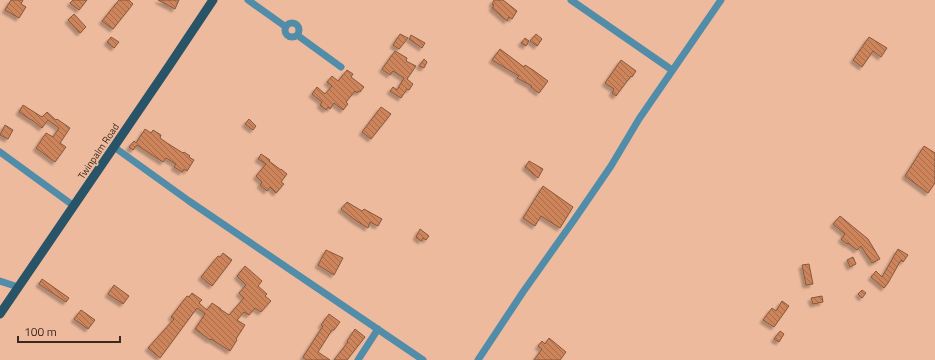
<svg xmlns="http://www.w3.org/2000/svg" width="935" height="360" font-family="'Titillium Web',sans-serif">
	<defs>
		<pattern id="building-back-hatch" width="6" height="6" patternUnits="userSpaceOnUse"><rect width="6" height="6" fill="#ce845a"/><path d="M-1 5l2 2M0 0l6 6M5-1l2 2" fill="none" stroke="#a86c4a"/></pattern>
		<filter id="shadow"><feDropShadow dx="-3" dy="3" stdDeviation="1" flood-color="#0004"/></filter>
	</defs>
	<rect width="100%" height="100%" fill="#eeba9d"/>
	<!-- building -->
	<path fill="url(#building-back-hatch)" stroke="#86583e" filter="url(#shadow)" d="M11,0h12l-2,4 5,3 -7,11 -14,-8z
		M73,0h14l-8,10 -9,-7z
		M119,0h10l4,4 -20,25 -11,-8z
		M158,0h21l-4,9z
		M494,0h9l14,11 -5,8 -3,-2 -2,4 -15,-13 2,-3 -2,-1z
		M74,14l12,13 -6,6 -12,-13z
		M400,34l8,4 -9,11 -6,-4z
		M536,34l6,5 -5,7 -7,-5z
		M411,35l14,8 -3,5 -13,-9z
		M111,37l8,5 -5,6 -7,-6z
		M869,37l18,11 -6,9 -8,-6 -11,16 -9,-7z
		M525,38l4,3 -3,5 -5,-3z
		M500,49l24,18 1,-2 8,5 15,11 -9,12 -8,-6 1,-1 -15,-8 2,-2 -27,-16z
		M395,51l12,7 -1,3 10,5 -9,13 6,5 -4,6 -2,-1 -6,9 -11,-7 3,-4 4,3 7,-12 -11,-7 -3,4 -8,-6z
		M424,59l3,3 -3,6 -5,-2z
		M621,60l15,11 -4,6 -1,-1 -15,20 -4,-3 2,-4 -9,-6z
		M347,70l6,4 -2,3 13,10 -4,5 -2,-1 -1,2 -2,-2 -9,11 2,2 -5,6 -9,-7 -4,6 -2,-2 -2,3 -6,-5 2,-3 -10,-8 5,-7 8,7 7,-8 -5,-4 5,-6 6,5z
		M23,105l19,12 5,-5 9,8 1,-1 13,9 -10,15 6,4 -11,15 -19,-14 10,-15 7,4 6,-9 -11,-8 -6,8 -10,-8h-1l-12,-8z
		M381,107l10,7 -20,25 -9,-7z
		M249,119l7,7 -3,4 -8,-6z
		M5,125l8,5 -5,9 -8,-4z
		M145,129l6,4 2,-3 8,5 -1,3 7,5 16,10 1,-1 6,4 -1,1 5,3 -7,11 -3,-2 -2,3 -8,-5 2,-3 -10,-6 -3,4 -26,-17 -4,5 -4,-3 5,-6 2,2z
		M924,146l11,7v30l-7,10 -23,-17z
		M261,154l9,6 -1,1 12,9v-1l6,5 -6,8 3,2 -8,9 -6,-6 -3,4 -7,-6 2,-3 -6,-6 10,-12 -8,-5z
		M529,161l14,8 -5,9 -13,-11z
		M543,186l30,21 -13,21 -19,-12 -6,10 -12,-8z
		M347,202l15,9 2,-2 18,10 -4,7 -8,-4 -2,6 -13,-8 -14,-11z
		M840,216l28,23 12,20 -8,4 -11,-17 -4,4 -9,-7 -1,1 -6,-5 4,-5 -12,-10z
		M420,229l9,7 -3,4 -3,-2 -2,3 -5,-4z
		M898,249l10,6 -5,7 -2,-2 -13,23 -4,5 -13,-11 5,-6 6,6z
		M326,250l17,8 -9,17 -16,-10z
		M223,253l9,7 -20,26 -11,-9 17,-21 2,1z
		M853,257l3,7 -6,3 -3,-7z
		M809,264l4,20 -7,1 -4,-20z
		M245,266l17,15 -4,5 9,8 -2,2 6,5 -10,11 -6,-4 -6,7 -5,-3 -7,8 8,5 -9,14 1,1 -7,11 -19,-12 -1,1 -15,-11 10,-15 -8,-6 -37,50 -12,-10 26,-29 -3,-2 16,-21 2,1 3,-4 10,7 -3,3 8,7 5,-7 9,6h-1l9,6 15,-17 -5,-5 7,-8 -9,-9z
		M42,279l27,19 -3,4 -27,-18z
		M114,285l15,11 -6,8 -15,-10z
		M862,290l4,3 -4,5 -4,-4z
		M822,296l1,6 -10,2 -2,-6z
		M782,301l7,5 -15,21 -11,-7 9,-12 4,3z
		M81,310l14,10 -7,9 -14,-10z
		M329,314l11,8 -6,8h-2l-14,22 12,8h-23l-4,-3 20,-31 -2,-1z
		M355,329l10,8 -18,23h-13l14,-18 -1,-1z
		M780,331l4,3 -5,8 -5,-3z
		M549,338l17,14 -6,8h-26l8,-11 -4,-3 4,-5 3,3z"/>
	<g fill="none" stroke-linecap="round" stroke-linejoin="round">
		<!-- minor -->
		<path stroke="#518ca9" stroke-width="7" d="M248,0l38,27
			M571,0l101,70
			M285 30a7 7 0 1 1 14 0a7 7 0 1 1-14 0Z
			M297,35l44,32
			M114,147l75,54 234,159
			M0,152l74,54
			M0,281l18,6
			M358,360l20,-31
			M478,360l45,-68 51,-72 37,-54 28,-47 82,-119"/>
		<!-- major -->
		<path stroke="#295366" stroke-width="9" d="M0,314l169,-248 44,-66"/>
	</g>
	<g text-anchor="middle" stroke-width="3.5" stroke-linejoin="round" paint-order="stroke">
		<!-- street labels -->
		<g font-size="10" fill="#3c281d" stroke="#eeba9d">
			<text transform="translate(98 151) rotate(-56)" y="4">Twinpalm Road</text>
		</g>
	</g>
	<!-- scale -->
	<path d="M18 336v6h102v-6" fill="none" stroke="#3c281d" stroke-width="2"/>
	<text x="24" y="336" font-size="12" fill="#3c281d" stroke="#eeba9d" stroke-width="3" paint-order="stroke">100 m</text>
</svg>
